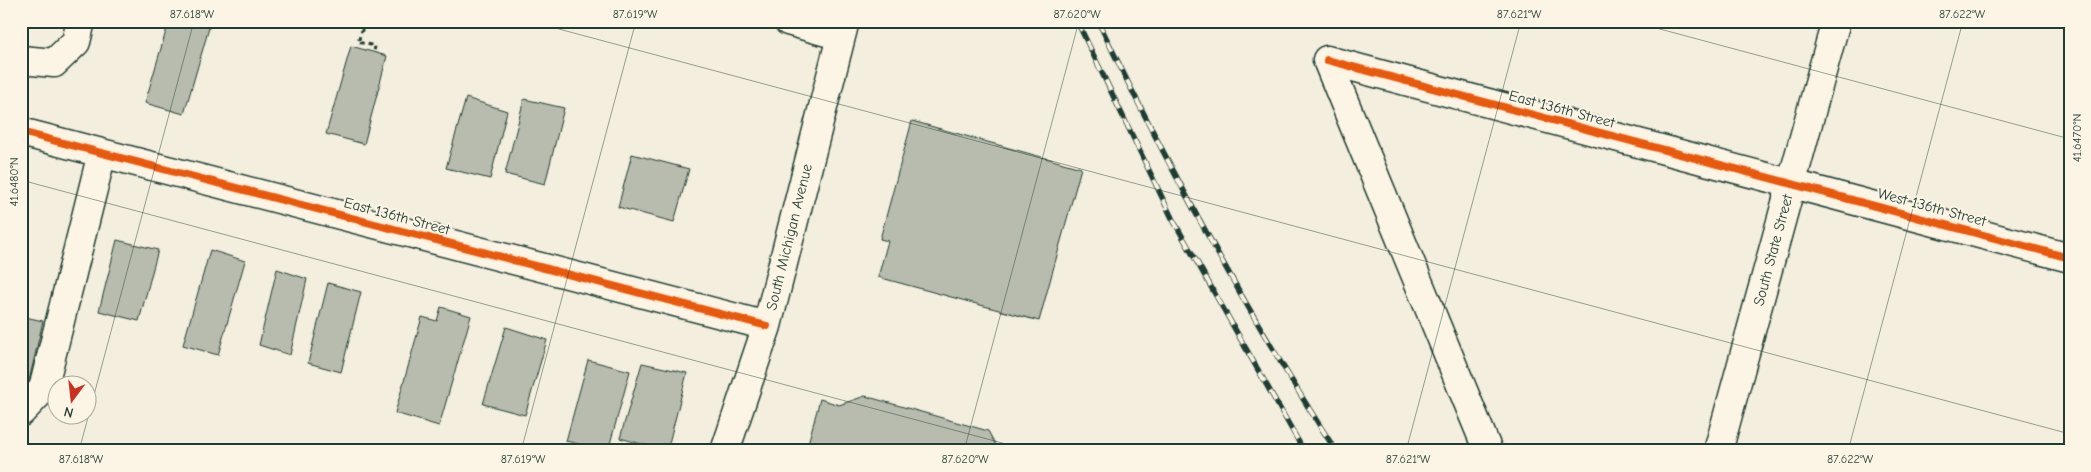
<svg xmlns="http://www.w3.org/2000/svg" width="2091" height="472" font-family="'Comic Neue',sans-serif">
	<rect width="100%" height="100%" fill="#f3eede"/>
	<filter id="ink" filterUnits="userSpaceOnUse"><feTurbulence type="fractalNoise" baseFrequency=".02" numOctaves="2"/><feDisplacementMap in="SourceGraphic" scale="10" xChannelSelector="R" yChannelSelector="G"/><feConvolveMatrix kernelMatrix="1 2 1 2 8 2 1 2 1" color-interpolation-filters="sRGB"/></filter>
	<g filter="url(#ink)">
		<!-- building -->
		<path fill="#b8bcae" stroke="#1f3d34" d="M169,21h42l-27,93 -39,-11z
			M351,46l36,10 -23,88 -38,-10z
			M466,98l41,13 -17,68 -44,-11z
			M524,99l40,9 -19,76 -40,-10z
			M912,121l169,47 -42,153 -161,-44 10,-36 -8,-2z
			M632,154l57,15 -15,53 -56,-15z
			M117,240l41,10 -19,71 -40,-10z
			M210,250l35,11 -27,94 -35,-10z
			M277,269l30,10 -17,76 -31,-10z
			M328,283l33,9 -20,80 -33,-9z
			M441,307l30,9 -32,110 -44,-13 27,-96 15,4z
			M21,316l22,5 -15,64 -7,-2z
			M506,327l41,13 -22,75 -42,-11z
			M588,360l42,11 -22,80 -42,-10z
			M642,363l45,10 -20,78 -47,-13z
			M865,396l123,35 11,20h-193l14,-52 19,6z"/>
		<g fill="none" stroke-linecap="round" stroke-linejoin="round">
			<!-- minor casing -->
			<g stroke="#1f3d34" stroke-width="31">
				<path id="minor" d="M788,21l53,15
					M21,60l33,3 22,-21 5,-21
					M1327,60l739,197
					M1327,60l161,391
					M21,132l746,194
					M21,412l22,-23 59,-236
					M725,451l42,-125 78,-305
					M1718,451l118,-430"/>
			</g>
			<!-- path -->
			<path stroke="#1f3d34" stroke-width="3" stroke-dasharray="4 4" stroke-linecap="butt" d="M365,21l-7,21 17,4 -1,6"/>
			<!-- minor -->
			<use href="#minor" stroke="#fcf5e5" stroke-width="28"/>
			<!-- rail casing -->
			<g stroke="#1f3d34" stroke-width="5.5">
				<path id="rail" d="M1077,21l95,197 132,233
					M1098,21c71,148 149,292 238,430"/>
			</g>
			<!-- rail -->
			<use href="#rail" stroke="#fcf5e5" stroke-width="4" stroke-dasharray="11" stroke-linecap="butt"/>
			<!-- cycleway casing -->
			<g stroke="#fcf5e5" stroke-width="11">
				<path id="cycleway" d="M1327,60l739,197
					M21,132l746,194"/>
			</g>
			<!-- cycleway -->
			<use href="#cycleway" stroke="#e8590c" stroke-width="8"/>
		</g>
	</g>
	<!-- ticks -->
	<path fill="none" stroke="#1f3d34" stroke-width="1" stroke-opacity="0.45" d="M529,21l1541,413M1630,21l440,118M21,180l1011,271M79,451l115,-430M521,451l115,-430M964,451l115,-430M1406,451l115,-430M1848,451l115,-430"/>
	<g text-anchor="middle" stroke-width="4" stroke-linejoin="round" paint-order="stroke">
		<!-- street labels -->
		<g font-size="15" fill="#1f3d34" stroke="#fcf5e5">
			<text transform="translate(1562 109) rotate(15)" y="5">East 136th Street</text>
			<text transform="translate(1932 207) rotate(15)" y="5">West 136th Street</text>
			<text transform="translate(397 216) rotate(15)" y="5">East 136th Street</text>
			<text transform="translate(789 237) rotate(-76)" y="5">South Michigan Avenue</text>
			<text transform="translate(1773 250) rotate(-75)" y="5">South State Street</text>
		</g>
	</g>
	<!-- margin -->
	<rect width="2091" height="472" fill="none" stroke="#fcf5e5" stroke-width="55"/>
	<!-- north arrow -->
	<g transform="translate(72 400) rotate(195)"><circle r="24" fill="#fcf5e5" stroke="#a4ab9e"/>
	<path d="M0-4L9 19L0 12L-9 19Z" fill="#c8321e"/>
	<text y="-8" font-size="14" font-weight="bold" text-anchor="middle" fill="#1f3d34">N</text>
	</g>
	<rect x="28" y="28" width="2036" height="416" fill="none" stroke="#1f3d34" stroke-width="2"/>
	<g font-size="12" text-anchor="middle" fill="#1f3d34">
		<text x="192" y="18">87.618°W</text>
		<text x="635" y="18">87.619°W</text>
		<text x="1077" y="18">87.620°W</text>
		<text x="1519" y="18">87.621°W</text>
		<text x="1962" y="18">87.622°W</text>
		<text transform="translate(2077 138) rotate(-90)" y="4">41.6470°N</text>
		<text transform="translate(14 182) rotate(-90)" y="4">41.6480°N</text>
		<text x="81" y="463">87.618°W</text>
		<text x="523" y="463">87.619°W</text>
		<text x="965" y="463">87.620°W</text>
		<text x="1408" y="463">87.621°W</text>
		<text x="1850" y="463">87.622°W</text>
	</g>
</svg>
